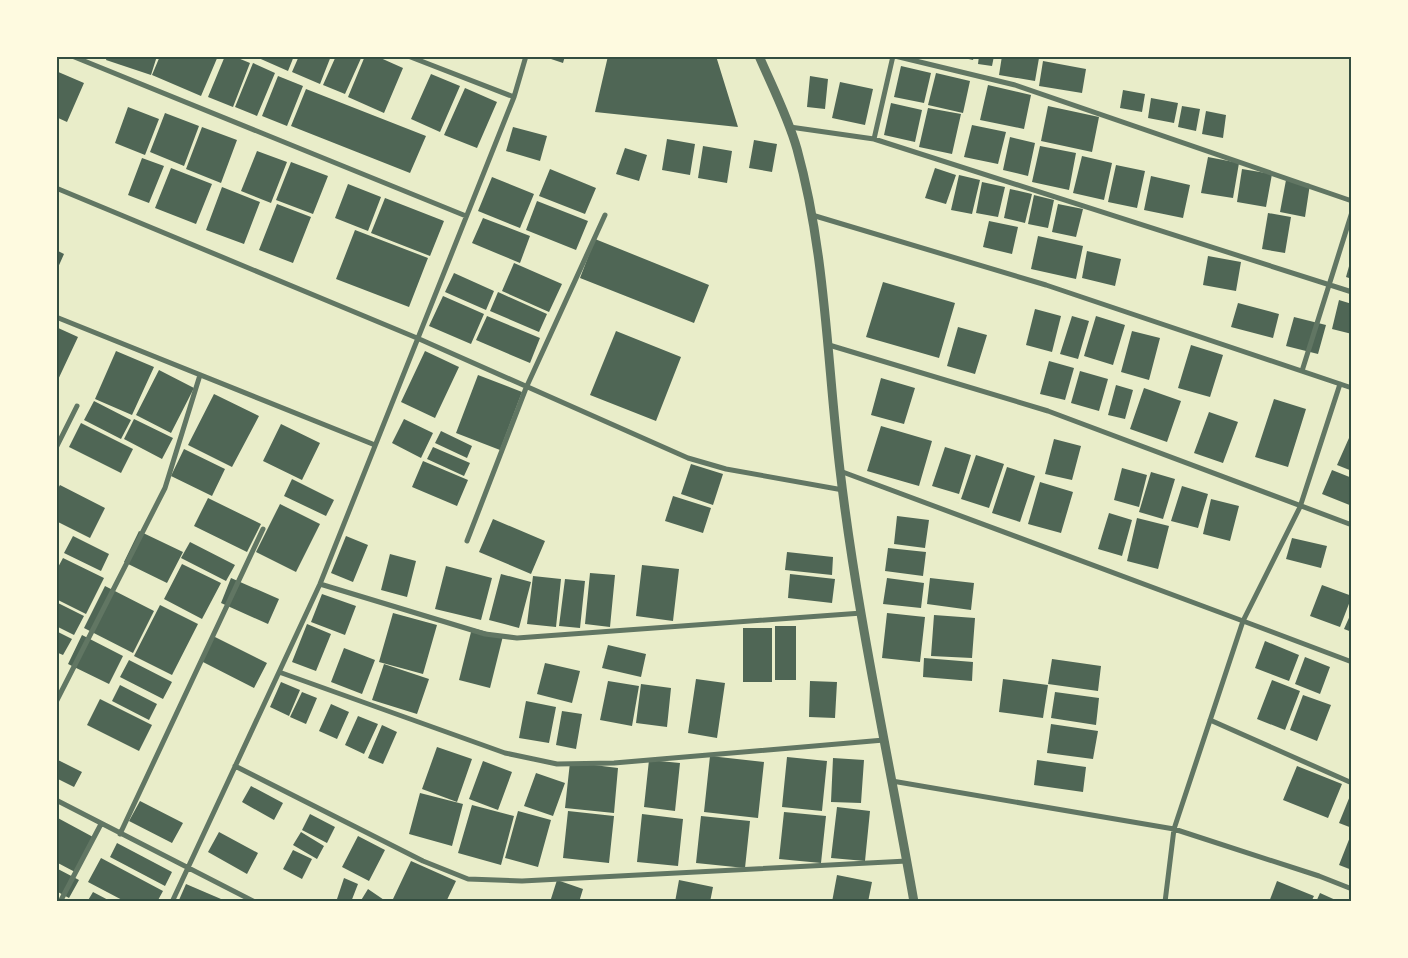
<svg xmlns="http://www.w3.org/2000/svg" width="1408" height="958" font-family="'Source Sans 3',sans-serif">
	<rect width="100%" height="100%" fill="#e9edc9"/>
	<!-- building -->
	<path fill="#4f6655" d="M107,56h50l-6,19 -45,-15z
		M160,56h58l-17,40 -49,-21z
		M225,56h8l17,7 -17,44 -25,-10z
		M254,56h40l-6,15z
		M299,56h32l-11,28 -28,-12z
		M336,56h26l-17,38 -22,-9z
		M365,56h11l27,12 -19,45 -36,-16z
		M542,56h23l-2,7z
		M608,56h108l22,71 -143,-15z
		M955,56h19l-1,4z
		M979,56h15l-2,10 -14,-2z
		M1002,56l37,2 -4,23 -36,-6z
		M1043,61l43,8 -4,24 -43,-7z
		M253,63l22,10 -18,43 -22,-9z
		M901,66l30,7 -7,30 -30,-6z
		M56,71l28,12 -17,39 -11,-5z
		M936,73l34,8 -7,32 -35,-8z
		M431,74l29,12 -20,46 -29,-13z
		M278,76l25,10 -16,40 -25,-10z
		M810,76l18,3 -3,30 -18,-2z
		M840,82l33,7 -8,36 -33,-7z
		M988,85l43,10 -7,34 -44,-9z
		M465,88l32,14 -20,46 -33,-13z
		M306,89l120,47 -16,37 -119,-47z
		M1123,90l22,4 -3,18 -22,-4z
		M1151,98l27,5 -4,20 -26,-5z
		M891,103l31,7 -7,32 -31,-7z
		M1048,106l51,11 -7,35 -51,-11z
		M1182,106l18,3 -4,22 -18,-4z
		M128,107l31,12 -14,36 -30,-12z
		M928,108l33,6 -9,40 -33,-7z
		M1206,111l20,4 -3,23 -21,-4z
		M165,113l34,13 -15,40 -34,-14z
		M972,125l34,7 -8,32 -34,-7z
		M202,127l35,13 -16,43 -35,-14z
		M513,127l34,9 -7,25 -34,-10z
		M1010,137l25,6 -7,33 -25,-6z
		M667,139l28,5 -5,31 -28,-5z
		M754,140l23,4 -5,28 -23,-4z
		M703,146l29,5 -5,32 -29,-5z
		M1040,146l36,7 -7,37 -37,-8z
		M625,148l22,7 -8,26 -23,-7z
		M257,151l30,11 -16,41 -30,-12z
		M1082,156l30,7 -8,37 -31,-7z
		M1208,157l31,6 -6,35 -32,-5z
		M142,158l22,8 -15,37 -21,-8z
		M291,162l37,14 -15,38 -37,-14z
		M1116,165l29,6 -8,37 -29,-6z
		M171,168l41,16 -16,40 -41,-16z
		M935,168l21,7 -10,29 -21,-6z
		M550,169l46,19 -11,26 -46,-18z
		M1242,169l30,5 -6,33 -29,-5z
		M959,175l21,5 -8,34 -21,-4z
		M1151,176l39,9 -7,33 -39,-8z
		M492,177l42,17 -14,34 -42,-17z
		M1286,180l24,4 -5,33 -25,-5z
		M982,182l23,5 -7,30 -22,-4z
		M348,184l33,13 -13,34 -33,-13z
		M222,187l38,15 -16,42 -38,-14z
		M1010,189l22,5 -7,29 -21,-5z
		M1034,195l20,5 -6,28 -20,-4z
		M385,198l59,23 -14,35 -59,-23z
		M537,201l51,20 -12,29 -50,-20z
		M277,204l34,13 -18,46 -34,-13z
		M1058,204l25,5 -7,28 -24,-5z
		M1268,213l23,4 -6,36 -23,-4z
		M483,218l47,18 -10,27 -48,-20z
		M989,221l29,6 -6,27 -29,-7z
		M355,230l73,28 -19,49 -73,-28z
		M1038,236l45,10 -7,33 -45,-10z
		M595,239l114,46 -15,38 -114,-45z
		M56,250l8,4 -8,18z
		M1087,251l34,8 -6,27 -33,-8z
		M1208,256l33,6 -5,29 -33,-6z
		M1351,259h1v20l-6,-2z
		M514,263l48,21 -13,28 -47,-21z
		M454,273l40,18 -8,19 -41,-18z
		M883,282l72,21 -16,55 -73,-21z
		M498,292l49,22 -8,18 -49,-21z
		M443,296l41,18 -13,30 -42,-18z
		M1339,300l13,4v30l-20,-5z
		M1238,303l41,11 -6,24 -42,-11z
		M1035,309l26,7 -9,36 -26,-7z
		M487,316l53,22 -10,25 -54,-23z
		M1072,316l17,5 -11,38 -18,-5z
		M1096,316l29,9 -12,40 -29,-9z
		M1294,317l32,8 -8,29 -32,-8z
		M56,327l22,10 -22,47z
		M958,327l29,8 -12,39 -28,-8z
		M616,331l65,26 -25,64 -66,-26z
		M1132,331l28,7 -11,42 -28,-8z
		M1191,345l32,10 -13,42 -32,-9z
		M116,351l38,16 -22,48 -37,-16z
		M425,351l34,16 -24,51 -34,-16z
		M1049,361l25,7 -9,32 -25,-6z
		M159,370l35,18 -23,45 -35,-18z
		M1080,371l28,8 -9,32 -28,-8z
		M478,375l44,17 -22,58 -44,-17z
		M881,378l34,10 -11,36 -33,-9z
		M1116,385l17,5 -8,29 -17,-4z
		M1144,388l37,13 -14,41 -37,-13z
		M214,394l45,22 -27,51 -44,-22z
		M1274,399l32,10 -18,58 -33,-10z
		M94,401l37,19 -10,19 -37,-19z
		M1209,412l29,10 -15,41 -29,-10z
		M134,419l39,19 -11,21 -38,-20z
		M404,419l29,14 -12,25 -29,-15z
		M81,423l52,26 -12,24 -52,-26z
		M281,424l39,19 -18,37 -39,-19z
		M881,426l51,15 -13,45 -52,-15z
		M441,431l31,15 -5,12 -32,-15z
		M1349,438l3,2v31l-15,-6z
		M1054,439l27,7 -9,34 -27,-6z
		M433,447l37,16 -6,13 -37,-17z
		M945,447l26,8 -12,39 -27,-8z
		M184,449l41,20 -13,27 -41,-20z
		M976,455l28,9 -15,44 -28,-9z
		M423,461l45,19 -11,26 -45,-19z
		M691,464l32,10 -10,31 -32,-11z
		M1007,467l28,9 -15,46 -28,-9z
		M1122,468l25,7 -8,32 -25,-7z
		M1332,470l20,8v28l-30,-12z
		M1151,472l24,7 -12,40 -24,-7z
		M292,479l42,21 -8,16 -42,-20z
		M1040,482l33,10 -12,41 -33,-9z
		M60,485l45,23 -15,30 -34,-17v-29z
		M1182,486l26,8 -10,34 -27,-7z
		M673,496l38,12 -8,25 -38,-12z
		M208,498l53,26 -14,28 -53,-26z
		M1211,499l28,7 -9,35 -27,-7z
		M280,504l40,20 -24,48 -40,-20z
		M1109,513l23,7 -10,36 -24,-7z
		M897,516l32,4 -4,28 -31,-4z
		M1137,518l32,8 -11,43 -31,-8z
		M493,519l52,22 -14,33 -52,-22z
		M139,531l44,21 -16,31 -43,-21z
		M73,536l36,18 -8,17 -37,-18z
		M346,536l22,9 -15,37 -22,-9z
		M1292,538l35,8 -6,22 -35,-9z
		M190,542l45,23 -9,16 -45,-23z
		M888,548l38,4 -3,24 -38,-5z
		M787,552l46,5 -1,18 -47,-5z
		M390,554l26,7 -9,36 -26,-7z
		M63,558l41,20 -18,36 -30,-15v-28z
		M182,564l39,19 -19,36 -38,-20z
		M642,565l37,4 -6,52 -37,-5z
		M446,566l46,12 -11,42 -46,-11z
		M590,573l25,2 -5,52 -25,-3z
		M501,574l30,8 -12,46 -30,-8z
		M790,574l45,5 -3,24 -44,-5z
		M533,576l28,3 -5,48 -29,-3z
		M231,578l48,21 -11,25 -47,-21z
		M887,578l37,5 -3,25 -38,-4z
		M930,578l44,5 -3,27 -44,-6z
		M565,579l20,2 -5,47 -21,-2z
		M1322,585l30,11 -12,31 -30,-11z
		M105,586l49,25 -21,42 -49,-25z
		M322,594l34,12 -11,29 -34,-13z
		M56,602l28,14 -10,19 -18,-9z
		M160,605l38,19 -26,51 -38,-19z
		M1352,611v21l-8,-3z
		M393,613l44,12 -14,49 -44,-12z
		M887,613l38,4 -5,45 -38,-4z
		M934,615l41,3 -3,40 -41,-2z
		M307,624l24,10 -15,37 -24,-9z
		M775,626h21v54h-21z
		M472,628l31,8 -13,52 -31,-8z
		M743,628h29v54h-29z
		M56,631l16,8 -9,16 -7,-3z
		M82,635l41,21 -14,28 -41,-20z
		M213,636l54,27 -13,25 -53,-27z
		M1265,641l34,14 -10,26 -34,-13z
		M608,645l38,9 -5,23 -39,-9z
		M344,648l31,12 -13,34 -31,-12z
		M1305,657l25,10 -10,27 -25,-10z
		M924,658l49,4 -1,19 -49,-4z
		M1052,659l49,7 -3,25 -50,-7z
		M129,660l43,22 -9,17 -43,-22z
		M545,663l35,8 -8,32 -35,-9z
		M384,664l45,15 -12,35 -45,-14z
		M696,679l29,4 -8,55 -29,-5z
		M1003,679l45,6 -5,33 -44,-6z
		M1272,680l28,11 -15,39 -28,-11z
		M608,681l31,5 -7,40 -32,-6z
		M810,681l27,1 -2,36 -26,-1z
		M281,682l19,8 -11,26 -19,-9z
		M641,684l30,4 -4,39 -31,-4z
		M120,685l37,19 -8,16 -37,-19z
		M302,692l15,6 -11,26 -16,-7z
		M1055,692l44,6 -3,27 -45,-7z
		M1303,695l28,10 -14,36 -27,-11z
		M100,699l52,26 -13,26 -52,-26z
		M526,701l30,6 -7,36 -30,-5z
		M331,704l18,8 -12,27 -18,-8z
		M562,711l20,3 -6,35 -20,-4z
		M358,716l20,8 -14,30 -19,-9z
		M1051,724l47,7 -5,28 -46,-6z
		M382,725l15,7 -14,32 -15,-6z
		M437,747l35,12 -15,43 -35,-13z
		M710,756l54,6 -6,56 -54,-6z
		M787,757l40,4 -5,50 -40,-4z
		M833,758l31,2 -3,43 -30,-1z
		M56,759l26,13 -8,15 -18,-9z
		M649,760l31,3 -5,48 -31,-4z
		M1037,760l49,7 -3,25 -49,-7z
		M483,761l29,11 -14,38 -29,-11z
		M570,762l48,6 -4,45 -49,-5z
		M1297,766l45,18 -14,34 -45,-18z
		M536,773l29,10 -12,33 -29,-10z
		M251,786l32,17 -9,17 -32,-18z
		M1352,791v37l-13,-5z
		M420,793l43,11 -11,42 -43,-12z
		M140,801l43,22 -11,20 -43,-22z
		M472,805l42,11 -13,49 -43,-12z
		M837,807l33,4 -5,50 -34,-3z
		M518,811l33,9 -13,47 -33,-9z
		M568,811l46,5 -5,47 -46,-5z
		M784,812l42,4 -5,47 -42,-4z
		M310,814l25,13 -8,16 -25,-13z
		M642,814l41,5 -5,47 -41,-4z
		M701,816l49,5 -5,47 -49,-5z
		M56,817l37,20 -18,35 -19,-10z
		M219,832l39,21 -11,21 -39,-22z
		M301,832l23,14 -7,13 -24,-14z
		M358,836l27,14 -16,31 -27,-14z
		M1350,837l2,1v32l-13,-5z
		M117,843l55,29 -7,14 -55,-29z
		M293,850l19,9 -10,20 -19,-10z
		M101,858l62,33 -6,11h-31l-38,-20z
		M411,861l45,20 -10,21h-46l-7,-3z
		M56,868l23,12 -10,18 -13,-7z
		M837,875l35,7 -4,20h-36z
		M344,878l14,6 -7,18h-15z
		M557,880l26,9 -4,13h-29z
		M679,880l34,7 -3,15h-35z
		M1277,881l37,15 -3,6h-42z
		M186,884l42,18h-46l-3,-2z
		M368,889l19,13h-27z
		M93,892l19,10h-25z
		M1320,893l20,9h-24z"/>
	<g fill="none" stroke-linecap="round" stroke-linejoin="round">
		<!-- minor -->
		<path stroke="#617663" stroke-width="5" d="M72,56l394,160
			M408,56l106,41
			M895,56l120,29 337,116
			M790,127l84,12 478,153
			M874,139l19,-83
			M56,188l361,150 271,120 38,11 117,21
			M812,215l234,70 306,103
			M56,317l319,128
			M829,345l219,66 304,114
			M1302,371l50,-159
			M56,448l21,-42
			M840,471l403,150 57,-114 40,-123
			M467,541l59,-153 79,-173
			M320,584l165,50 32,4 345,-25
			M279,672l226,81 52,11 57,-1 270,-23
			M56,702l109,-214 35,-113
			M1210,720l142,63
			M235,766l188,95 45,18 54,2 385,-20
			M892,781l282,48 145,47 33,13
			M56,800l199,102
			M120,834l143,-305
			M60,902l41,-78
			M172,902l148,-318 194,-487 12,-41
			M1165,902l9,-73 69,-208 109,41"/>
		<!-- tertiary -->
		<path stroke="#617663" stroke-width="9" d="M759,56c13,30 29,61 38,93 29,105 30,214 43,321 17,145 49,288 74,432"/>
	</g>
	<!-- border -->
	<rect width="1408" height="958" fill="none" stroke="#fefae0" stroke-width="115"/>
	<rect x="58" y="58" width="1292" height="842" fill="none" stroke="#344e41" stroke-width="2"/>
</svg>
